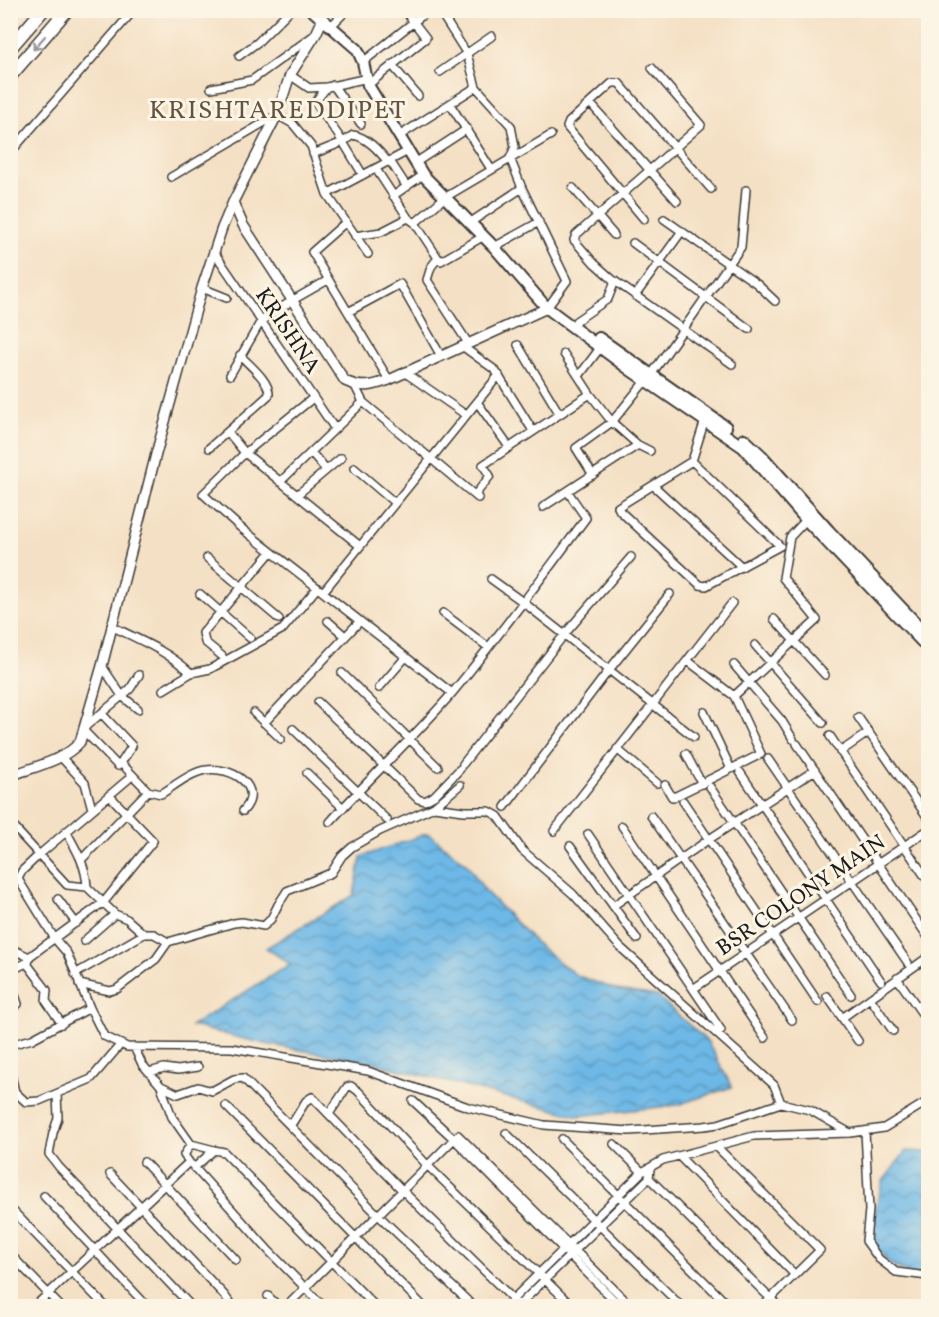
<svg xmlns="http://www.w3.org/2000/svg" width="939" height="1317" font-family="Vollkorn,serif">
	<defs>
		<pattern id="water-waves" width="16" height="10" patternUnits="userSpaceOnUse" patternTransform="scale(1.5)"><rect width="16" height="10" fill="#6db8e6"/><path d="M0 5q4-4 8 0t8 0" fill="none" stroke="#5995ba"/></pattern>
	</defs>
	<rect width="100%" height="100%" fill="#fcf5e5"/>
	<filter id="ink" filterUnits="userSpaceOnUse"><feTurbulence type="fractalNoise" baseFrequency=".0167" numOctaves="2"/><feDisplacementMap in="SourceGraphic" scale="12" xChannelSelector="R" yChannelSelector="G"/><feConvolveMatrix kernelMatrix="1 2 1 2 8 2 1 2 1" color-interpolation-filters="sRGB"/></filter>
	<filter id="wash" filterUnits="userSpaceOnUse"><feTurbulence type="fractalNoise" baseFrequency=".008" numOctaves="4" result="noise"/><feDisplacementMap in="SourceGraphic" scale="24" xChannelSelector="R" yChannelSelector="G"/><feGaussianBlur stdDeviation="1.35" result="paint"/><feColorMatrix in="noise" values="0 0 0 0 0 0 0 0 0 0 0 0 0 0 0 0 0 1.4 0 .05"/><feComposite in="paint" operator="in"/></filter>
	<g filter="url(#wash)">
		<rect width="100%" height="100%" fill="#f4e0c4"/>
		<!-- water -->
		<path fill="url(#water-waves)" stroke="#446a81" stroke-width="1.5" d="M428,833l39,31 19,28 53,54 37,29 41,15 40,6 51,46 24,45 -55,18 -98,11 -208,-54 -106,-18 -74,-18 99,-62 -24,-16 88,-53 7,-38z
			M906,1151l22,1v133l-38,-21 -22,-27 15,-56z"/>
	</g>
	<g filter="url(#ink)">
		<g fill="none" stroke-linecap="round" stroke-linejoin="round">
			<!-- minor casing -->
			<g stroke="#3c3935" stroke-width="10">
				<path id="minor" d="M439,10l28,44 9,33 35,39 4,21 -5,11 12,30 45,93 -20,27
					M330,27l17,-17
					M239,56l19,-14 32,-32
					M363,62l66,-52
					M392,65l26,31
					M652,68l49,57 -125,110 -2,5 20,23 18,16 120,85
					M440,72l52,-36
					M290,75l19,13 18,-1 41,-9
					M333,85l28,39
					M368,85l58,-47 -17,-22 -1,-6
					M327,87l-12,15 28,40 20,33
					M211,88l41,-8 61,-44
					M590,103l87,98
					M450,104l41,65
					M399,136l77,-49
					M10,153l124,-143
					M313,154l30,-12 10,-7c14,2 26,16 35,27
					M390,161l17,26
					M415,163l52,-34
					M376,169l32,49
					M171,177l106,-62 16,9 18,22 16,48 41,60
					M573,188l41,47
					M327,194l81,-43
					M393,196l30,-21
					M644,219l-77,-92 2,-5 43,-39h7l92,106
					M664,219l93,65 18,17
					M346,222l-34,30 77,128
					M471,222l51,-34
					M415,223l23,35
					M355,236l26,-4 27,-14 7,5 29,-25 107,-63
					M633,243l116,86
					M494,247l45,-25
					M214,252l121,177
					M202,288l25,10
					M635,296l47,-65
					M348,312l52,-28 41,72
					M576,321l32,-22 7,-18
					M468,343l-41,-63 4,-13 7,-9 3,3 43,-25
					M518,345l41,68
					M462,346l33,24 38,61
					M404,372l62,43
					M230,375l31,-54 32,-21 35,-20
					M651,375l90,-128 5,-57
					M579,376l21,-28
					M590,394l22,28 -36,26 17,27
					M313,398l-68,55 -42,41 38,34 211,165
					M363,402l115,96
					M477,402l32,45
					M228,432l17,21 115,93
					M638,445l12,6
					M209,448l60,-53c1,-14 -20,-30 -29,-40
					M311,452l15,18
					M692,461l88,85 -74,40 -6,-1 -80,-74 -2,-4 74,-46 13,-41
					M354,468l41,35
					M280,482l83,-80 -8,-16
					M654,486l88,81
					M297,495l44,-37
					M475,495l15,-19 -7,-11 107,-71 -26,-40
					M543,507l95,-62 -26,-23 34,-42
					M207,558l72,61
					M491,579l32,23 171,135
					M323,592l176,-217
					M200,594l50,44
					M443,613l45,34
					M774,619l51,56
					M328,621l17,15
					M111,626c29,14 56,25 80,47l-28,17
					M755,645l68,78
					M222,656l-17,-14 -2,-9 68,-81
					M688,661l46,35
					M734,665l48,56 11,18
					M102,666l20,30 8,-7 9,-14
					M191,673l19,-4 73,-40 34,-41
					M342,673l96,94
					M379,688l26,-30
					M318,702l100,97 7,2 9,-5 26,-27
					M704,712l27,57
					M254,713l27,26
					M102,714l30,32 -11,17
					M858,717l70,101
					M264,723l96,-102
					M85,727l37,-31 16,13
					M293,729l94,91
					M84,731l34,35 3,-3 27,28 13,3c13,-8 30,-22 45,-24 24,-4 60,16 37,41
					M830,736l98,145
					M797,744l131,193
					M617,749l40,34
					M840,752l29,-20
					M686,754l16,30
					M60,756l25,27 7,26
					M768,759l140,204
					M463,764l101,-129 67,-78
					M740,772l141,209
					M307,773l36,35
					M665,785l7,12h2l87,-43 -27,-58 83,-76 -34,-42 7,-41 16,-17
					M710,787l141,208
					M683,801l135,201
					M434,807l30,4h25l9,5 24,34 51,44 47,53 154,138 7,18
					M505,807l104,-137 61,-76
					M651,816l141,204
					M330,822c40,-45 84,-84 123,-130 46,-56 89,-115 133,-174l-18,-26
					M10,823l57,62 20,2
					M622,826l143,212
					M66,831c10,18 20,34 21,56l28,27 12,5 17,15
					M554,831l178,-228
					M588,834l133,196
					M570,846l67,93
					M82,859l66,-68
					M18,879l37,60 12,14 23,55 14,28 23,11 105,1 136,23 100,36 76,18 85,6 75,-5 14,-2 63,-21 29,7 40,23
					M10,884l8,-5 4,-8 18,-17 92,-78
					M58,899l18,24
					M613,906l95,-66 107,-70
					M84,941l31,-27
					M10,948l19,9 -1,8 19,25 -1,11 16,23
					M29,957l75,-55 49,-61 -44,-46
					M10,971l18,-9
					M75,974l69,-40h10l14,8
					M897,978l26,37
					M10,981l8,23 -8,7
					M79,984l31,7 7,-2 39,-30 12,-17 66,-19 8,-1 22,4 7,-7 7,-14 9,-14 44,-18 11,-17 10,-9 28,-16 54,-24 26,-22
					M693,989l235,-159
					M827,996l31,45
					M870,998l23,33
					M842,1018l86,-61
					M10,1045l22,-6 58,-31
					M10,1071l5,21 11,10 13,-1 52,-22 30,-35
					M149,1072l15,-4 14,2 20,-3
					M161,1086l17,8 20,-7 14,4 22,-12 9,-1 135,137 95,91
					M57,1094l1,24 -5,15 -4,21 10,13 132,139
					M413,1101l41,38 166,167
					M226,1106l197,200
					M329,1114l18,-27 4,-1 7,5 70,75 144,140
					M291,1125l15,-24 6,-4 3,3 87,90 118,116
					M865,1131l4,79 -3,31 13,18 17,13 32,4
					M506,1133l175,173
					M562,1139l167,167
					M191,1144l23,6
					M614,1144l28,28
					M716,1146l104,104 -57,56
					M679,1156l115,118
					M144,1162l92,98
					M192,1165l77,86 54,55
					M194,1168l20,-18 10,2 151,154
					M110,1174l115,122 7,10
					M649,1178l129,128
					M44,1196l103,110
					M10,1208l95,98
					M10,1254l50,52
					M268,1296l10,10
					M10,1301l6,5
					M35,1306l154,-144 -5,-7 7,-11 -19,-27 -11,-31 -19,-22 -8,-17
					M287,1306l171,-171 173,171
					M506,1306l136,-134 21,-12 91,-24 96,-3 34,-5 44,-27
					M518,1306l131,-128 1,-9"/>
			</g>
			<!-- tertiary casing -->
			<g stroke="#3c3935" stroke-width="12">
				<path id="tertiary" d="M233,202l10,23 102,156c17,8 27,5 44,-1l158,-72
					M10,776c23,-9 54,-15 70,-34l22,-76 54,-212 46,-166 20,-60 11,-26 44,-87 13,-40 26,-41 6,-13"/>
			</g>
			<!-- secondary casing -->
			<g stroke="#3c3935" stroke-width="14">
				<path id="secondary" d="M312,10l45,39 6,13 5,23 55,90 71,72 53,61 82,61 114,78 67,77 118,124
					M599,338l127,89
					M744,439l18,17 67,75 99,105"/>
			</g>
			<!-- motorway casing -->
			<g stroke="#3c3935" stroke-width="15">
				<path id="motorway" d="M10,48l33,-38
					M10,76l57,-66"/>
			</g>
			<!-- minor -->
			<use href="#minor" stroke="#fff" stroke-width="7"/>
			<!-- tertiary -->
			<use href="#tertiary" stroke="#fff" stroke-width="9"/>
			<!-- secondary -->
			<use href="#secondary" stroke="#fff" stroke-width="10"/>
			<!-- motorway -->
			<use href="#motorway" stroke="#fff" stroke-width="12"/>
		</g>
		<!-- one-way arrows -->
		<defs><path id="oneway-shaft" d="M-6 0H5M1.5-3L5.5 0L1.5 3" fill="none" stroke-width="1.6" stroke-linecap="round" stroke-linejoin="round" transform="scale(1.5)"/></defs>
		<use stroke="#999" href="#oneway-shaft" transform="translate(39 43) rotate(131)"/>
	</g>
	<g text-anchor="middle" stroke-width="6" stroke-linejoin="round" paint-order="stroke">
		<!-- street labels -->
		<g font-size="22" fill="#1c1c1c" stroke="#fcf5e5">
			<text transform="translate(289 330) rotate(56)" y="8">KRISHNA</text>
			<text transform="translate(800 894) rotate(-34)" y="8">BSR COLONY MAIN</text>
		</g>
		<!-- quarter labels -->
		<g font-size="26" letter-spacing="1.5" fill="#635441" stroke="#fcf5e5">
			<text x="278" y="118">KRISHTAREDDIPET</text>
		</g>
	</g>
	<!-- margin -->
	<rect width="939" height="1317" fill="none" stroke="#fcf5e5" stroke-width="36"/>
</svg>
